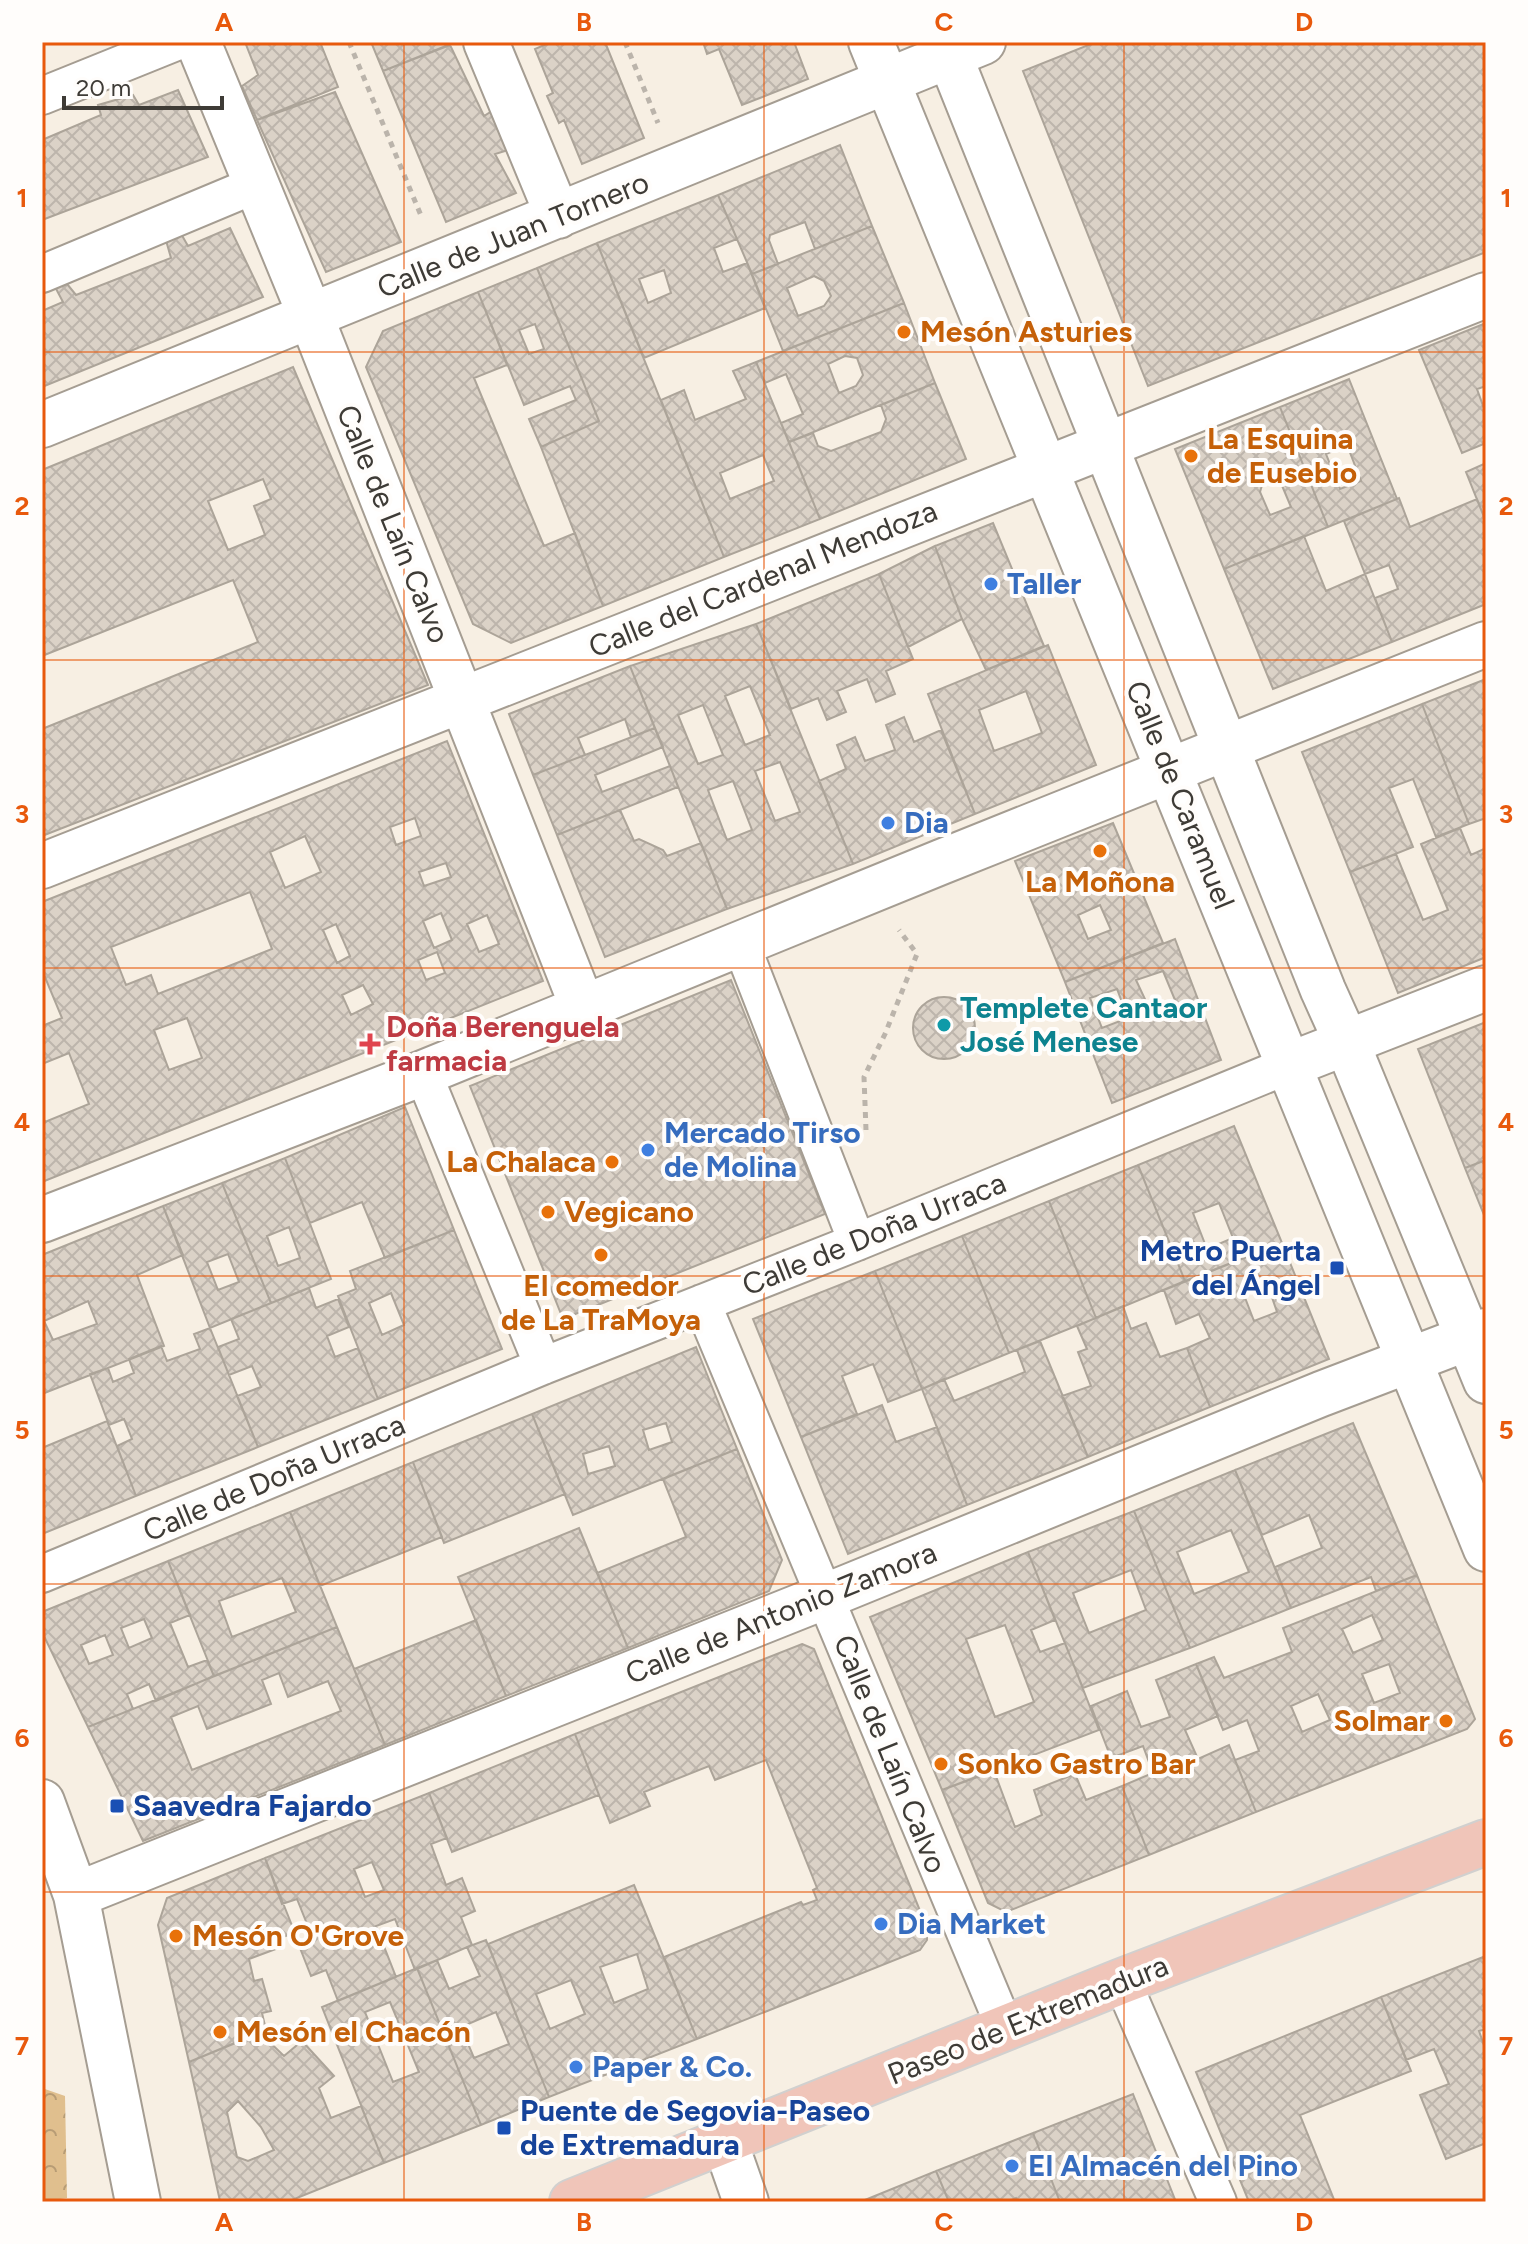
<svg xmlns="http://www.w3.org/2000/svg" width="1528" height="2244" font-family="Figtree,sans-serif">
	<defs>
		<pattern id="park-crowns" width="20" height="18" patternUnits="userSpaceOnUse" patternTransform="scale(2)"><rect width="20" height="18" fill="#e0bf8e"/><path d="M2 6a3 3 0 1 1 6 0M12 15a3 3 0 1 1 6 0" fill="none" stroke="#b79c75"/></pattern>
		<pattern id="building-cross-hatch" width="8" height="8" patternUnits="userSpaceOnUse" patternTransform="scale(2)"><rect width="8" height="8" fill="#dbd2c7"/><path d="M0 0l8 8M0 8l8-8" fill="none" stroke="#bdb5ac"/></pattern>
	</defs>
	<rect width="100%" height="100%" fill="#f7efe3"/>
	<!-- park -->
	<path fill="url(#park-crowns)" d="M42,2088l23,8 2,102 -25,4z"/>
	<!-- building -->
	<path fill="url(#building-cross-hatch)" stroke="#aca499" stroke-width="2" fill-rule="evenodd" d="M245,42h75l18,45 -81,33 -15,-34 16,-11z
		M371,42h85l-73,29z
		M551,42h54l39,96 -62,26 -18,-44 -5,3 -12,-27 6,-3 -18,-44z
		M703,42h91l14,37 -66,26 -23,-56 -12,5z
		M1096,42h390v210l-338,134 -125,-315z
		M450,45l34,71 8,-5 16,39 -13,4 21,39 -70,29 -63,-151z
		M178,90l30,67 -166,63v-80l59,-25 -3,-10 35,-10 6,10z
		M335,92l66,150 -75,30 -69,-152z
		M840,145l32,81 -57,23 -10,-27 -35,13 -1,5 9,24 -26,10 -34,-79z
		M718,195l19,44 -23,9 9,24 24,-9 18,45 -121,50 -47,-115zM664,270l7,23 -23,10 -9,-24z
		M872,226l32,77 -121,48 -31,-77zM814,276l10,5 7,15 -7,10 -26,10 -11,-28z
		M230,228l33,69 -221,90v-76l21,-9 -10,-19 10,-4 13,16 95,-37 -6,-21 15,-5 8,14z
		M597,243l127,314 -121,49 -62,-159 58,-26 -62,-153z
		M537,268l62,153 -58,26 -12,-28 47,-19 -6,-14 -46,19 -46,-113zM535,324l9,25 -15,5 -10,-24z
		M478,292l29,73 -33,13 70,168 31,-13 28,73 -92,37 -38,-19 -107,-257 17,-36z
		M904,303l31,80 -146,59 -8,-19 22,-9 -17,-40 -21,9 -9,-21zM845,356l12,2 6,17 -7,11 -17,7 -11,-29z
		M1486,323v63l-9,3 9,25v29l-24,10 -43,-103z
		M756,362l64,157 -96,38 -63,-157 23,-10 11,30 51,-21 -13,-28zM763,455l11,26 -44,18 -10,-26z
		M293,367l135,318 -386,151v-107l216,-87 -25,-62 -191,76v-186zM263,479l8,20 -17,7 11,29 -37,15 -20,-49z
		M1349,379l48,120 -69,28 -48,-120zM1347,445l14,36 -21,8 -14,-35z
		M935,383l31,76 -146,60 -31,-77 24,-9 5,13 13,5 50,-19 5,-13 -5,-14z
		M1280,407l48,120 -104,42 -49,-120zM1278,476l13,31 -21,8 -10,-23 3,-10z
		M1486,463v59l-20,-50z
		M1399,498l11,29 67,-28 9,23v82l-94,38 -17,-44 23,-9 -9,-24 -24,9 -21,-53z
		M993,523l51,123 -58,24 -24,-51 -27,-73z
		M1304,536l22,55 39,-17 27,68 -119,47 -49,-120z
		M935,546l27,73 -54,28 -29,-73z
		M879,574l34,85 -27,12 9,23 -19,8 -9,-23 -30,12 9,21 -19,8 -9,-22 -27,11 -35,-85z
		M756,624l97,240 -126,45 -97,-243zM750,686l20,49 -25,10 -20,-49zM703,705l20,50 -25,9 -20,-49zM780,762l20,50 -25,9 -20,-50zM733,781l19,49 -25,10 -19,-50z
		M1048,645l48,120 -121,49 -47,-120zM1026,691l16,42 -48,18 -15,-41z
		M630,666l25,62 -24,9 -6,-18 -47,19 7,17 -52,20 -24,-61z
		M1486,679v139l-17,6 -47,-120z
		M1422,704l47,120 -33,13 -23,-58 -24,9 24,59 -63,25 -48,-120z
		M904,717l10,25 27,-12 34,84 -122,50 -34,-83 27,-12 -9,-24 18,-8 10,24 30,-11 -9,-25z
		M655,728l8,19 -68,28 7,17 68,-26 8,21 -121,48 -24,-60z
		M447,741l96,240 -501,201v-67l3,7 44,-18 -20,-51 -27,11v-38l20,-8 -20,-48v-68zM415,818l6,18 -25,9 -6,-18zM305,836l16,36 -36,16 -15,-36zM446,863l5,14 -27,9 -5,-14zM250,892l22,57 -114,45 -7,-19 -25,10 -15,-38zM441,913l11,27 -18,8 -11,-27zM487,915l12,29 -20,8 -12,-28zM336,924l14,32 -13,7 -14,-33zM437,952l8,21 -19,7 -8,-20zM363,985l10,19 -22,11 -9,-20zM187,1018l15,40 -33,12 -15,-40z
		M620,810l14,31 5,-2 24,11 4,6 34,-13 26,66 -122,48 -48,-122z
		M1113,823l50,120 -98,39 -50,-121zM1100,905l11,25 -23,9 -10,-24z
		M1460,828l11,27 15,-7v109l-88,36 -48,-121 46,-18 27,66 25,-10 -27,-66z
		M1175,939l46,121 -109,43 -47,-121zM1163,971l12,29 -25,10 -14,-30zM1117,989l11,29 -26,10 -12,-30z
		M731,980l94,234 -262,105 -93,-233z
		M913 1028a31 31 0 1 1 62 0a31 31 0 1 1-62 0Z
		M1486,1022v138l-21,8 -47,-119z
		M405,1107l49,123 -69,28 -23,-56 -52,21 -25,-65z
		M1234,1126l48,117 -97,38 -47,-116zM1219,1203l14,35 -26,11 -14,-36z
		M285,1158l46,121 -60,24 -49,-120zM289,1227l11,31 -22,8 -11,-30z
		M1486,1160v60l-21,-52z
		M1138,1165l47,116 -89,37 -47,-117z
		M222,1183l49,120 -61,25 -47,-122zM228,1254l11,28 -21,8 -11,-28z
		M1049,1201l47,117 -87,35 -47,-117z
		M163,1206l20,49 -46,20 27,71 -122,48v-139zM88,1301l9,23 -44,16 -9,-19z
		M454,1230l48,119 -124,50 -40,-103 18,-7 -6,-18zM391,1293l13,32 -22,10 -13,-32z
		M962,1236l47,117 -87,36 -47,-118z
		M1282,1243l47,116 -119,48 -23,-59 23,-10 -11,-24 -23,10 -12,-34zM1268,1286l9,26 -23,9 -10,-26z
		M875,1271l47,118 -34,13 -15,-38 -31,12 15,38 -56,23 -48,-118z
		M309,1288l7,20 22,-9 11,28 -22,9 8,21 23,-9 20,51 -120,48 -21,-51 24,-9 -9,-21 -23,9 -11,-28 21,-8 -8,-20z
		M1123,1306l8,23 15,-6 14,34 27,-9 23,59 -122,50 -26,-61 29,-10 -13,-34 9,-3 -10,-23z
		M210,1328l48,119 -122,49 -19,-50 15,-7 -8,-20 -15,6 -19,-51 18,-6 5,14 21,-9 -5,-14 32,-13 6,15 33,-12 -6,-15z
		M1040,1341l48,116 -121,48 -45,-116 22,-10 10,22 71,-29 -8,-22z
		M696,1347l41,102 -164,66 -41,-101zM666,1423l6,19 -23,8 -6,-20zM609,1446l6,20 -27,8 -5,-20z
		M882,1405l14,37 41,-15 30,78 -119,49 -47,-117z
		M532,1414l33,80 -121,49 -31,-81z
		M107,1421l29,75 -94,38v-86z
		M1353,1423l64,152 -41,16 -5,-14 -80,31 -16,-41 47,-19 -13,-33 -47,20 -27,-65z
		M737,1449l45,111 -13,31 -141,57 -31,-75 89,-36 -23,-58z
		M413,1462l29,75 -122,49 -30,-74z
		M1235,1470l56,138 -101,40 -56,-137zM1231,1530l18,42 -55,22 -17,-42z
		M1134,1511l56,137 -107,40 -55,-136zM1131,1570l15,40 -57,23 -16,-40z
		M290,1512l47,115 -123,49 -46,-115zM282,1578l14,34 -64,25 -13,-36z
		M579,1528l49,120 -122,48 -48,-119z
		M1028,1552l27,68 -24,10 9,22 25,-9 34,87 -157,60 -72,-173zM1005,1625l29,77 -39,15 -29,-78z
		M168,1561l22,54 -20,8 18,44 19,-7 7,16 -58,25 -7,-17 -22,10 6,15 -45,18 -46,-95v-20zM144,1619l8,19 -23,10 -8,-20zM105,1635l8,20 -24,9 -8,-19z
		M1417,1575l58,144 -8,10 -211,83 -21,-52 24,-9 -12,-31 -24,10 -27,-66 18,-7 10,21 68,-26 -9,-24zM1372,1615l11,25 -30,13 -11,-24zM1389,1664l11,29 -26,10 -12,-29zM1318,1694l12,26 -28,12 -11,-26z
		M476,1620l30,76 -121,49 -31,-76z
		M337,1627l48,118 -242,96 -55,-114zM279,1673l9,24 40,-16 13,30 -149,59 -21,-53 27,-11 9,23 64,-25 -9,-24z
		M802,1644l12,5 113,279v12l-7,10 -223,89 -33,-82 137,-55 2,3 14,-5 -4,-10 4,-2 -51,-128 -51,20 -6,-14 -65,26 6,14 -40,17 -35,-89z
		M1196,1664l22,52 -33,14 13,29 31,-14 27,67 -107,43 -27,-69 31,-13 -10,-27 -32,12 -20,-52 36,-15 14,36 29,-10 -14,-37z
		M575,1734l24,61 -147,57 -23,-59z
		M994,1771l21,56 27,-12 -8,-25 41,-16 11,26 36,-14 27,69 -143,57 -18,-9 -46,-113z
		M429,1793l18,45 -16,6 15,41 16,-7 13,33 -14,6 11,28 -57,25 -20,-51 -19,7 20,51 -58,24 -12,-31 -15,6 -13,-33 15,-4 -16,-40 -15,5 -17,-46zM372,1862l12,28 -19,7 -11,-28z
		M265,1858l30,75 -16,5 2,9 -32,12 5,22 8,-2 9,32 -9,2 4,17 -77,32 -31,-137 9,-27z
		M634,1885l63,154 -148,58 -61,-153zM637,1954l11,35 -34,14 -14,-36zM571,1980l14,34 -35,15 -14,-35z
		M486,1940l63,157 -68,28 -64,-157 20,-8 12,29 31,-13 -13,-29zM496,2012l13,32 -35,14 -13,-31z
		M1483,1957l3,8v64l-7,2 7,20v92l-40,16 -26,-64 29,-11 -15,-35 -28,11 -25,-63z
		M417,1968l64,157 -97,38 -62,-156zM390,2002l29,70 -26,10 -28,-70z
		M1381,1997l30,74 -111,44 35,87h-86l-53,-130z
		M260,2033l24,23 18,-15 32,35 -15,12 12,30 30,-12 23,57 -97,39 -67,-1 -31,-139zM238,2101l23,26 13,23 -26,11 -11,-4 -10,-45z
		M1133,2094l43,108h-116l-27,-69z
		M1033,2133l27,69h-42l-2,-4 -9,4h-58l-13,-31z
		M936,2171l13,31h-89z"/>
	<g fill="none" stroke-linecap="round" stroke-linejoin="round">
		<!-- pedestrian casing -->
		<g stroke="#a59d92" stroke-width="40">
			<path id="pedestrian" d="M42,96l134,-54
				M42,274l213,-89
				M741,944l116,298
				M423,1073l120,293
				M702,1303l303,725
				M42,1574l501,-208 314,-124 432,-177
				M1122,1981l96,221"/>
		</g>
		<!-- minor casing -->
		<g stroke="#a59d92" stroke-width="48">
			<path id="minor" d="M198,42l113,275 272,691
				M486,42l72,174
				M42,425l941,-383
				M42,866l1444,-571
				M1289,1065l197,-77
				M42,1220l381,-147 518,-211 545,-218
				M42,1802l34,93 62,307
				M76,1895l750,-299 495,-202 165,-63
				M725,2142l21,60"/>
		</g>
		<!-- tertiary casing -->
		<g stroke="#a59d92" stroke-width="48">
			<path id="tertiary" d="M871,42l615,1507
				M944,42l379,948 23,51 140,340"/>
		</g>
		<!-- primary casing -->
		<g stroke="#d1d0cf" stroke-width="48">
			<path id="primary" d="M572,2202l550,-221 364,-139"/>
		</g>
		<!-- path -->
		<path stroke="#bbb4ab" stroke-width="5" stroke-dasharray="6 6" stroke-linecap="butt" d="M349,42l73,176
			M625,42l33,81
			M866,1130l-2,-53 21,-43 32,-80 -18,-24"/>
		<!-- pedestrian -->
		<use href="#pedestrian" stroke="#fff" stroke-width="36"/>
		<!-- minor -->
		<use href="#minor" stroke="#fff" stroke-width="44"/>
		<!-- tertiary -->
		<use href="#tertiary" stroke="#fff" stroke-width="44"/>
		<!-- primary -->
		<use href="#primary" stroke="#f0c5b9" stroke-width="44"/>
	</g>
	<!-- grid -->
	<path fill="none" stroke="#e8590c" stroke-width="2" stroke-opacity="0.55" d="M404,42v2160M764,42v2160M1124,42v2160M42,352h1444M42,660h1444M42,968h1444M42,1276h1444M42,1584h1444M42,1892h1444"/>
	<!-- markers -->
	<g fill="#e8710a" stroke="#fffdfb" stroke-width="3">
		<circle cx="904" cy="332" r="8"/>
		<circle cx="1191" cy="456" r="8"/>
		<circle cx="1100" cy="851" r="8"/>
		<circle cx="612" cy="1162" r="8"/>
		<circle cx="548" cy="1212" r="8"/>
		<circle cx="601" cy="1255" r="8"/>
		<circle cx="1446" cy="1721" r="8"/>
		<circle cx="941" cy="1764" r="8"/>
		<circle cx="176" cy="1936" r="8"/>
		<circle cx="220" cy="2032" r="8"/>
	</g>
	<g fill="#3f7fe0" stroke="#fffdfb" stroke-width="3">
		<circle cx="991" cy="584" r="8"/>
		<circle cx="888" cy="823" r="8"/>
		<circle cx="648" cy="1150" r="8"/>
		<circle cx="881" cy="1924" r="8"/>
		<circle cx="576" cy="2067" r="8"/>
		<circle cx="1012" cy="2166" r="8"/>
	</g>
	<circle fill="#0f9aa8" stroke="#fffdfb" stroke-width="3" cx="944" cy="1025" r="8"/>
	<path fill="#e0444e" stroke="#fffdfb" stroke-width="3" d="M366 1032h8v8h8v8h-8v8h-8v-8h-8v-8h8z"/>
	<g fill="#1a4fb4" stroke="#fffdfb" stroke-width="3">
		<rect x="1329" y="1260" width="16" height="16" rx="4"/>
		<rect x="109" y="1798" width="16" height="16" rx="4"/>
		<rect x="496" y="2120" width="16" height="16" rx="4"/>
	</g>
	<g text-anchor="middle" stroke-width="8" stroke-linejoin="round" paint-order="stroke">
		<!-- street labels -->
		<g font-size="30" fill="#3e3b36" stroke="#fffdfb">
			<text transform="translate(513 235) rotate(-22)" y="10">Calle de Juan Tornero</text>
			<text transform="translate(393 524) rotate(68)" y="10">Calle de Laín Calvo</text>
			<text transform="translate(763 579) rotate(-22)" y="10">Calle del Cardenal Mendoza</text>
			<text transform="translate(1180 795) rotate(68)" y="10">Calle de Caramuel</text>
			<text transform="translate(874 1234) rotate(-22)" y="10">Calle de Doña Urraca</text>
			<text transform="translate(274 1478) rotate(-23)" y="10">Calle de Doña Urraca</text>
			<text transform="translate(781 1613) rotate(-22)" y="10">Calle de Antonio Zamora</text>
			<text transform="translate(890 1754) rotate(68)" y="10">Calle de Laín Calvo</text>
			<text transform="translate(1028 2020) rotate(-22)" y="10">Paseo de Extremadura</text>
		</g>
		<!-- food labels -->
		<g font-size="30" font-weight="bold" fill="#c56008" stroke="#fffdfb" text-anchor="start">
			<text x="920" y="342">Mesón Asturies</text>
			<text x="1207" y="449">La Esquina<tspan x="1207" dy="34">de Eusebio</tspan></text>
			<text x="1100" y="892" text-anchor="middle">La Moñona</text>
			<text x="596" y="1172" text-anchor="end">La Chalaca</text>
			<text x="564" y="1222">Vegicano</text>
			<text x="601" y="1296" text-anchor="middle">El comedor<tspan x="601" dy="34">de La TraMoya</tspan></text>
			<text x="1430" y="1731" text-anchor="end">Solmar</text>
			<text x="957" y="1774">Sonko Gastro Bar</text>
			<text x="192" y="1946">Mesón O'Grove</text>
			<text x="236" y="2042">Mesón el Chacón</text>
		</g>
		<!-- shop labels -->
		<g font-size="30" font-weight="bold" fill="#366cbe" stroke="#fffdfb" text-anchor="start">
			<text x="1007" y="594">Taller</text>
			<text x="904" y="833">Dia</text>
			<text x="664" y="1143">Mercado Tirso<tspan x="664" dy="34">de Molina</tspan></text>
			<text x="897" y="1934">Dia Market</text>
			<text x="592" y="2077">Paper &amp; Co.</text>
			<text x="1028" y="2176">El Almacén del Pino</text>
		</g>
		<!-- culture labels -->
		<g font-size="30" font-weight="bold" fill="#0d838f" stroke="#fffdfb" text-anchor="start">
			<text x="960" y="1018">Templete Cantaor<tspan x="960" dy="34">José Menese</tspan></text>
		</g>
		<!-- health labels -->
		<g font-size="30" font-weight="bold" fill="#be3a42" stroke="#fffdfb" text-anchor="start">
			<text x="386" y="1037">Doña Berenguela<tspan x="386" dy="34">farmacia</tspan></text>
		</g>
		<!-- transit labels -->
		<g font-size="30" font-weight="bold" fill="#164399" stroke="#fffdfb" text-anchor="start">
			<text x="1321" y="1261" text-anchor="end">Metro Puerta<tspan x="1321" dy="34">del Ángel</tspan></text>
			<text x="133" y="1816">Saavedra Fajardo</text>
			<text x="520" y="2121">Puente de Segovia-Paseo<tspan x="520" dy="34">de Extremadura</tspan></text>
		</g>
	</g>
	<!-- border -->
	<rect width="1528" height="2244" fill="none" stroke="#fffdfb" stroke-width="88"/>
	<!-- scale -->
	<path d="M64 96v12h158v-12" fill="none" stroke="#3e3b36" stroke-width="4"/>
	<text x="76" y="96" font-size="24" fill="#3e3b36" stroke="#fffdfb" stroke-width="6" paint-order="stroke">20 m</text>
	<rect x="44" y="44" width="1440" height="2156" fill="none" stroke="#e8590c" stroke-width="3"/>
	<g font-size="26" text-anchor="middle" font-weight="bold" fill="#e8590c">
		<text x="224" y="31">A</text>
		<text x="584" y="31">B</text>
		<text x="944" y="31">C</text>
		<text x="1304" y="31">D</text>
		<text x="22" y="207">1</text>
		<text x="1506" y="207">1</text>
		<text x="22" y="515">2</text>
		<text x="1506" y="515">2</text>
		<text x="22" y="823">3</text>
		<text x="1506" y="823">3</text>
		<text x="22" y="1131">4</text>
		<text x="1506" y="1131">4</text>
		<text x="22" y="1439">5</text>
		<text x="1506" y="1439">5</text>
		<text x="22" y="1747">6</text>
		<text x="1506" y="1747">6</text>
		<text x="22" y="2055">7</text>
		<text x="1506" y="2055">7</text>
		<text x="224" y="2231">A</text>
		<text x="584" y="2231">B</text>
		<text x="944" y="2231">C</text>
		<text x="1304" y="2231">D</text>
	</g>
</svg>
